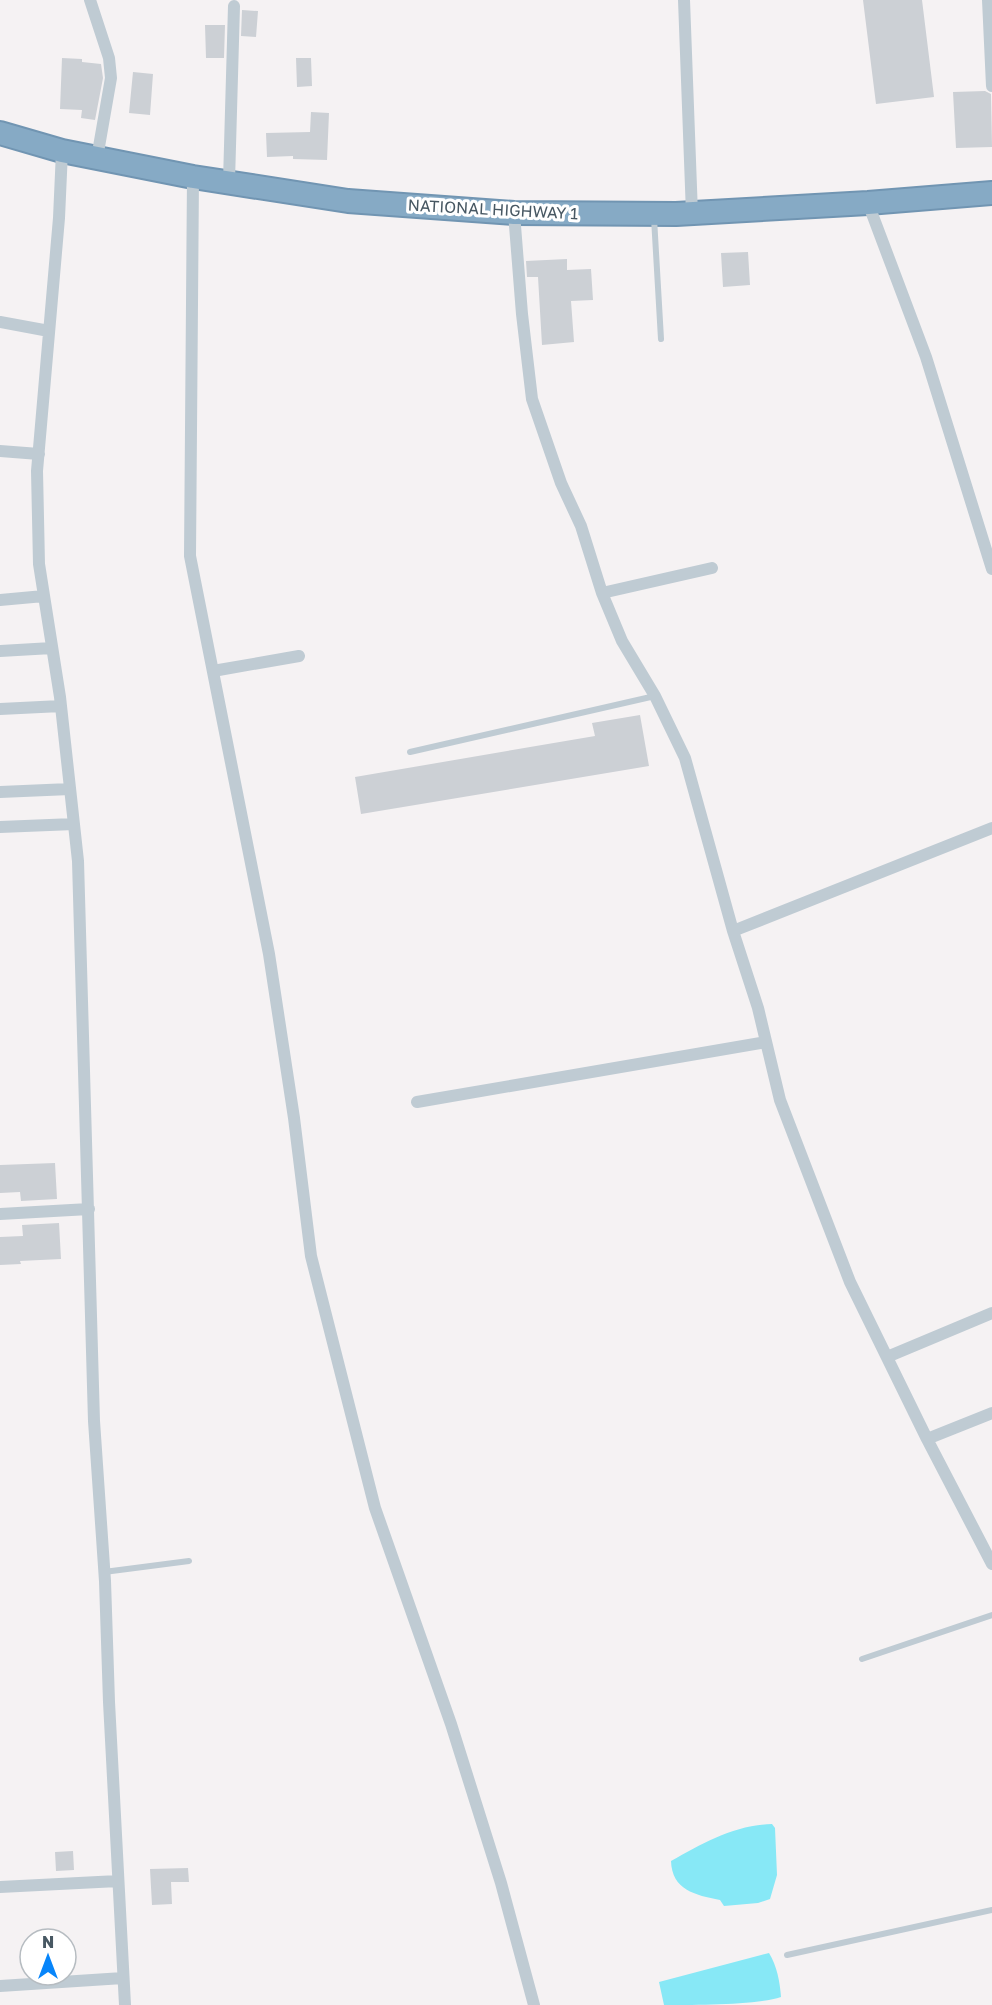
<svg xmlns="http://www.w3.org/2000/svg" width="992" height="2005" font-family="'Golos Text',sans-serif">
	<rect width="100%" height="100%" fill="#f5f2f3"/>
	<!-- water -->
	<path fill="#87e8f6" d="M772,1824l3,4 2,47 -7,24 -12,4 -34,3 -4,-6c-25,-5 -48,-10 -49,-39 32,-18 63,-36 101,-37z
		M769,1953c8,13 11,29 12,44 -24,8 -87,8 -117,8l-5,-23z"/>
	<!-- building -->
	<path fill="#ccd0d5" d="M863,0h59l12,97 -58,7z
		M242,10l16,1 -2,26 -15,-1z
		M205,25h20l-1,33h-18z
		M62,58l20,1v3l19,2 2,14 -8,42 -14,-2 1,-8 -22,-1z
		M296,58h15l1,28 -15,1z
		M133,72l20,2 -3,41 -21,-2z
		M985,91l6,3 1,53 -36,1 -3,-56z
		M311,112l18,1 -2,47 -34,-1v-3l-26,1 -1,-24 44,-1z
		M748,252l2,33 -27,2 -2,-34z
		M567,259v11l24,-1 2,31 -22,1 3,41 -32,3 -4,-68h-11l-1,-16z
		M640,715l9,51 -288,48 -6,-37 240,-41 -3,-13z
		M55,1163l2,36 -36,2 -1,-9 -20,1v-28z
		M59,1223l2,36 -41,2 1,3 -21,1v-28l23,-1 -1,-11z
		M73,1851l1,19 -18,1 -1,-19z
		M188,1868l1,14h-18l1,22 -20,1 -2,-36z"/>
	<g fill="none" stroke-linecap="round" stroke-linejoin="round">
		<!-- highway casing -->
		<g stroke="#7195b2" stroke-width="26">
			<path id="highway" d="M0,133l62,18 131,26 155,24 166,12 162,1 192,-11 124,-10"/>
		</g>
		<!-- lane -->
		<path stroke="#bfcbd3" stroke-width="6" d="M654,218l7,121
			M410,752l245,-56
			M104,1572l85,-11
			M862,1659l130,-44
			M787,1955l205,-45"/>
		<!-- street -->
		<path stroke="#bfcbd3" stroke-width="12" d="M90,0l19,58 2,20 -14,80
			M684,0l8,214
			M988,0l4,86
			M62,151l-3,67 -22,253 2,93 21,133 18,164 16,560 11,160 4,121 16,303
			M193,177l-3,379 79,398 25,164 17,138 64,252 76,216 50,159 33,122
			M229,181l5,-175
			M868,203l58,154 66,212
			M514,213l8,101 10,85 29,84 20,43 21,67 20,48 33,55 30,62 48,173 25,77 22,92 70,182 77,157 65,125
			M0,322l49,9
			M0,451l39,3
			M602,593l110,-25
			M0,600l44,-4
			M0,651l52,-3
			M213,671l86,-15
			M0,709l61,-3
			M0,792l70,-3
			M0,827l74,-3
			M733,931l259,-103
			M417,1102l349,-60
			M0,1214l89,-5
			M887,1357l105,-44
			M927,1439l65,-26
			M0,1887l118,-6
			M0,1986l123,-8"/>
		<!-- highway -->
		<use href="#highway" stroke="#86aac5" stroke-width="22"/>
	</g>
	<g text-anchor="middle" stroke-width="6" stroke-linejoin="round" paint-order="stroke">
		<!-- street labels -->
		<g font-size="16" fill="#485863" stroke="#fff">
			<text transform="translate(493 209) rotate(3)" y="6">NATIONAL HIGHWAY 1</text>
		</g>
	</g>
	<!-- north arrow -->
	<g transform="translate(48 1957)"><circle r="28" fill="#ffffff" stroke="#b6bcc1" stroke-width="1.5"/>
	<path d="M0-4.5L10 22L0 15L-10 22Z" fill="#0785fa"/>
	<text y="-9" font-size="16" font-weight="bold" text-anchor="middle" fill="#485863">N</text>
	</g>
</svg>
